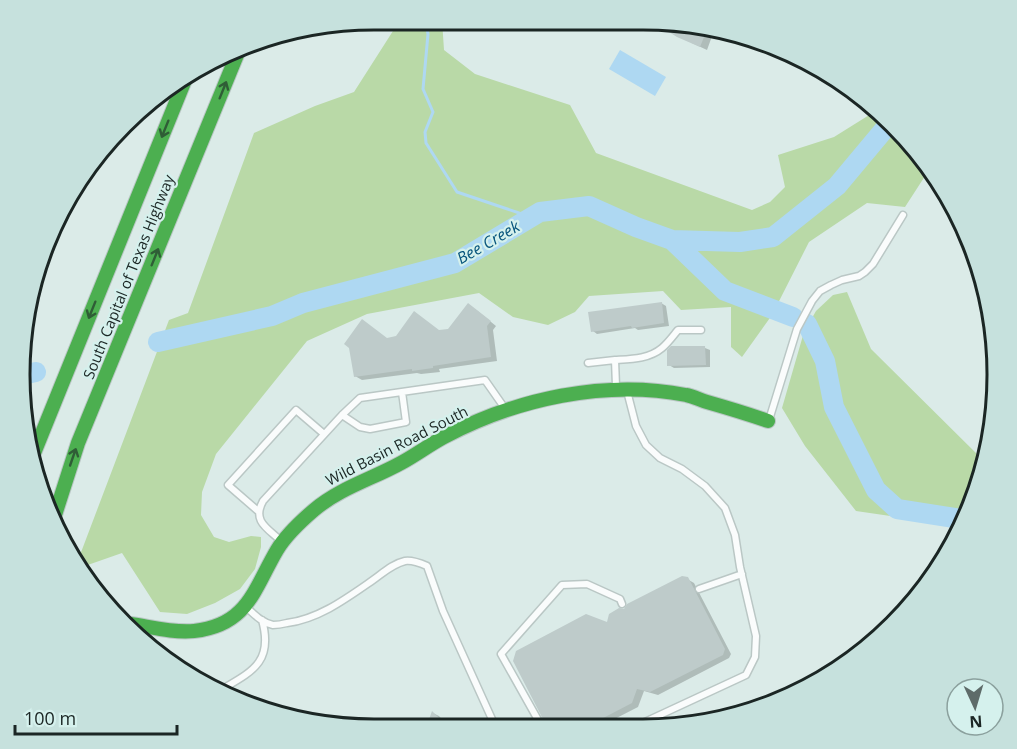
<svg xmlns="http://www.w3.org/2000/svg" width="1017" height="749" font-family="'Open Sans',sans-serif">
	<rect width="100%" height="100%" fill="#dbebe8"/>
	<!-- forest -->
	<path fill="#b9d9a7" d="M400,20h42l2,30 31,24 95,31 26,48 156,57 18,-8 15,-15 -7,-32 56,-18 40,-25 42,39 -5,3 16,19 -22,34 -38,-4 -58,39 -37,73 -30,42 -11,-10v-40l-50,3 -18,-19 -74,5 -14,16 -27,13 -35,-8 -34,-24 -112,21 -60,27 -91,113 -14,38 -1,23 13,22 15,5 22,-6 10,1v10l-6,22 -15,20 -25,14 -28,11 -27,-2 -38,-59 -40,14 -2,-12 89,-235 19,-7 66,-180 61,-27 39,-14z
		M77,186l-23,56 -32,122 4,-58 30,-89z
		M847,292l24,57 111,110 -23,67 -103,-15 -51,-65 -23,-38 22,-76 12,-21 17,-16z"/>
	<!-- water -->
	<path fill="#aed8f2" d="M620,50l46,27 -11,19 -46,-27z"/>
	<!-- shadow -->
	<path fill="#0003" d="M665,20l50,8 -8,22 -15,-7z
		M661,303l5,3 3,20 -31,4 -3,-2 -38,6 -4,-3z
		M475,309l21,17 -3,4 4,31 -58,8 1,3 -19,2 -4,-1 -55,7 -7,-4 33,-37 61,-9z
		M705,348l5,2v17l-36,1 -5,-3z
		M687,579l7,4 37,71 -2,4 -71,37 -14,-4 -6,16 -39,20h-50l-18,-33 77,-70 17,-14z
		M433,713l6,3 11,12h-23z"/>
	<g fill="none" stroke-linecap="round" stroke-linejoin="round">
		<!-- stream -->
		<path stroke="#aed8f2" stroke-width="3" d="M425,20l3,14 -5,55 10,23 -8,20 1,11 31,49 74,25"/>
		<!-- river -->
		<path stroke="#aed8f2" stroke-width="20" d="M672,240l68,2 33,-5 64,-51 51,-61
			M807,324l18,37 9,46 42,83 21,19 64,10
			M158,342l114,-26 31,-13 152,-40 85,-51 49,-6 47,21 36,13 53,51 68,26
			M22,375l14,-3"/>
	</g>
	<!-- building -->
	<path fill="#becbca" d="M650,20h15l43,7 -8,20 -23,-10z
		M662,302l2,21 -32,5 -1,-2 -40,6 -3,-20z
		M468,303l23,18 -4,5 4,31 -58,9v2l-21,3v-2l-58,8 -5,-29 -5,-4 18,-25 25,19 9,-2 18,-25 25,19 9,-1z
		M671,346h34l1,19 -39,1v-16z
		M682,576l6,1 37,72 -2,6 -73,37 -13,-3 -5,14 -46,24h-39l-34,-66 3,-10 70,-37 21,8 2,-8 10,-6 5,1 3,-5z
		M432,711l17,17h-23z"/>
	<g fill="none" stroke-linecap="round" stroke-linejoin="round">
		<!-- lane casing -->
		<g stroke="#bac7c5" stroke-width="9">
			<path id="lane" d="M615,360c16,-1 34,-1 47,-12 6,-5 11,-12 16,-18h23
				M588,363l27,-3 1,26
				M627,391l9,35 10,19 14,13 22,11 23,17 20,22 10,27 5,32 16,69 -1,21 -9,18 -112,52
				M342,415l18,12 10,2 36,-7 -4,-30
				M769,420l28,-91 15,-28 8,-10 11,-6 11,-5 17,-4 6,-4 8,-8 30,-49
				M258,511l-30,-26 68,-75 28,24
				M280,540c-13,-12 -28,-19 -17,-39l79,-86 18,-17 125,-18 21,30
				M699,589l43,-15
				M246,607c8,7 16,16 27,18 4,0 10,-1 14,-2 32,-4 60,-25 86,-43 10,-7 19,-16 32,-19 7,-1 15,2 22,5l16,45 53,117
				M219,691c32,-19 55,-28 43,-71
				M542,727l-41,-73 61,-69 25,-1 33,15 2,5"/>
		</g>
		<!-- fast casing -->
		<g stroke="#bac7c5" stroke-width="16">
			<path id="fast" d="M32,458l155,-383
				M54,518l24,-75 161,-393
				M131,624c20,3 42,9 63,7 54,-6 60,-42 83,-81 9,-15 23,-28 37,-40 26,-22 58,-31 87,-47 15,-8 28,-18 43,-26 72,-38 161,-58 242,-42 7,1 14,5 21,7 21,6 41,12 61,19"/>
		</g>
		<!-- lane -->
		<use href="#lane" stroke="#fafcfc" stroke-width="6"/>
		<!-- fast -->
		<use href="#fast" stroke="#4caf50" stroke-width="14"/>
	</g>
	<!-- one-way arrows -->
	<defs><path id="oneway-shaft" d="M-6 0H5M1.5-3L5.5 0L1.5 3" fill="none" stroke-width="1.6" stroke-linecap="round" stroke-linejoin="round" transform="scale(1.5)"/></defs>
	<g stroke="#2f5d36">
		<use href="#oneway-shaft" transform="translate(223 90) rotate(-68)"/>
		<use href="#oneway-shaft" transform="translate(165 129) rotate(112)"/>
		<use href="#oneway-shaft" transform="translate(155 257) rotate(-68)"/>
		<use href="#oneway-shaft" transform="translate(92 310) rotate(112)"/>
		<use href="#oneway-shaft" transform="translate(73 457) rotate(-71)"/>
	</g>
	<g text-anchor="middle" stroke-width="4.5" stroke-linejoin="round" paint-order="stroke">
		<!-- street labels -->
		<g font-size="15" fill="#1b2624" stroke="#d5f1ed">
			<text transform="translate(129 277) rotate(-68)" y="5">South Capital of Texas Highway</text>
			<text transform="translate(397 446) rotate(-27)" y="5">Wild Basin Road South</text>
		</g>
		<!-- water labels -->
		<g font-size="16" font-style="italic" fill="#08557d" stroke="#d5f1ed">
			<text transform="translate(488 242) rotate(-30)" y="6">Bee Creek</text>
		</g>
	</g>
	<!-- crop -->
	<path d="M0 0H1017V749H0ZM374 30H643A344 344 0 0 1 987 374V375A344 344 0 0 1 643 719H374A344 344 0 0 1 30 375V374A344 344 0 0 1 374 30Z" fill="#c6e1dd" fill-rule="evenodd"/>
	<path fill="none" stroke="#1b2624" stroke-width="3" d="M374 30H643A344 344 0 0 1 987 374V375A344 344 0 0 1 643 719H374A344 344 0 0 1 30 375V374A344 344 0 0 1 374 30Z"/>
	<!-- north arrow -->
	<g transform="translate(975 707) rotate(176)"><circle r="28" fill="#d5f1ed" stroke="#8ba09d" stroke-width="1.5"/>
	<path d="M0-4.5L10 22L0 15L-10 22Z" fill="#5e6b69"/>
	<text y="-9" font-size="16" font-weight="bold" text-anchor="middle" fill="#1b2624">N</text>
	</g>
	<!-- scale -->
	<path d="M15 725v9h162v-9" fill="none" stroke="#1b2624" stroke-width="3"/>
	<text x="24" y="725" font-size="18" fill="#1b2624" stroke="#d5f1ed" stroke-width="4.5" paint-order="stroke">100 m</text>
</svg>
